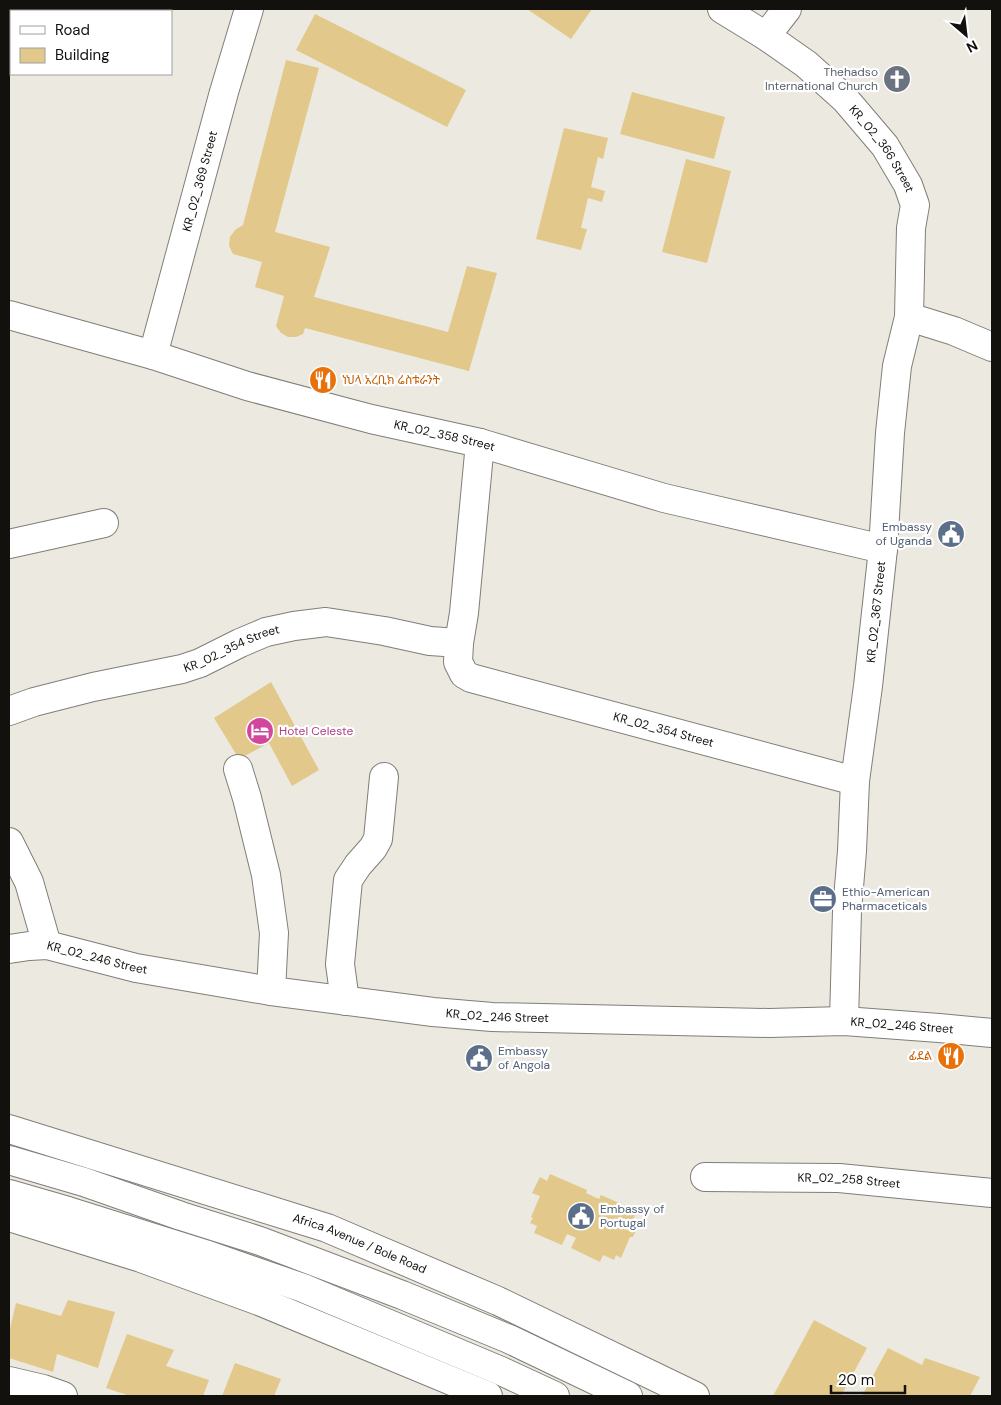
<svg xmlns="http://www.w3.org/2000/svg" width="1001" height="1405" font-family="'DM Sans','Noto Sans Ethiopic',sans-serif">
	<rect width="100%" height="100%" fill="#ece9e0"/>
	<!-- building -->
	<path fill="#e2c98b" d="M527,9h65l-21,30z
		M315,14l151,76 -19,37 -151,-77z
		M286,60l33,8 -44,164 55,15 -16,50 134,35 19,-66 30,7 -28,98 -164,-43 -2,6 -7,3h-8l-7,-4 -5,-7 8,-30 -29,-9 7,-25 -29,-8 -4,-8 1,-9 5,-7 8,-5z
		M632,92l93,25 -11,42 -94,-25z
		M564,128l44,10 -5,21 -5,-2 -7,30 14,4 -3,11 -14,-4 -7,30 6,1 -6,21 -45,-11z
		M686,159l45,12 -24,92 -45,-11z
		M271,682l48,88 -27,16 -23,-43 -30,16 -25,-41z
		M550,1174l37,16 -1,3 13,6 2,-4 36,16 -4,8 7,3 -7,15h-3l-9,21 -5,-3 -2,5 -11,-5 -3,7 -29,-14 5,-10 -9,-4 -5,11 -28,-12 3,-7 -7,-3 3,-5 -2,-1 9,-21 -8,-3 8,-16 7,4z
		M68,1300l47,12 -17,56 -41,-14 -4,18 -44,-14v-25l7,-30 45,13z
		M814,1320l53,28 -26,48h-68z
		M127,1334l47,16 -8,16 43,14 -6,16h-73l-24,-8z
		M888,1348l34,17 3,-7 55,19 -10,19h-108z
		M235,1363l46,16 -7,17h-52z"/>
	<g fill="none" stroke-linecap="round" stroke-linejoin="round">
		<!-- minor casing -->
		<g stroke="#817e77" stroke-width="30">
			<g id="minor">
				<path id="s1" d="M722,9l44,27 40,28 39,35 40,47 23,39 7,20 -4,23 -2,89 -12,49 -7,67 -7,116 -15,137 -13,95 -3,70 -5,60 -3,110"/>
				<path d="M20,11v-2"/>
				<path d="M766,36l21,-27"/>
				<path d="M9,50l2,-9"/>
				<path id="s2" d="M9,315l144,40 94,31 124,33 109,24 184,55 219,51"/>
				<path d="M909,317l45,14 38,16"/>
				<path id="s3" d="M153,355l71,-263 25,-83"/>
				<path id="s4" d="M480,443l-16,170 -5,30 -1,19 6,12 7,4 384,103"/>
				<path d="M9,544l95,-21"/>
				<path id="s5" d="M9,711l25,-9 59,-15 89,-18 18,-6 40,-20 26,-11 28,-6 32,-4 58,9 46,10 29,2"/>
				<path d="M238,769l9,29 19,77 8,58 -3,58"/>
				<path d="M9,842l20,40 18,63"/>
				<path d="M345,1001l-5,-37 8,-84 10,-15 15,-17 5,-9 6,-62"/>
				<path id="s6" d="M705,1177l134,1 153,15"/>
				<path d="M9,1381l34,8 20,7"/>
			</g>
		</g>
		<!-- tertiary casing -->
		<g stroke="#817e77" stroke-width="30">
			<g id="tertiary">
				<path id="s7" d="M9,949l20,-3 18,-1 89,23 135,23 162,21 59,5 277,6 75,-2 95,7 53,5"/>
			</g>
		</g>
		<!-- primary casing -->
		<g stroke="#817e77" stroke-width="30">
			<g id="primary">
				<path id="s8" d="M9,1129l318,99 171,73 197,95"/>
				<path d="M9,1160l75,22 97,34 79,25 142,54 107,44 119,57"/>
				<path d="M9,1194l59,17 137,43 98,34 198,83 54,25"/>
				<path d="M9,1217l132,41 118,43 229,95"/>
			</g>
		</g>
		<!-- minor -->
		<use href="#minor" stroke="#fff" stroke-width="28"/>
		<!-- tertiary -->
		<use href="#tertiary" stroke="#fff" stroke-width="28"/>
		<!-- primary -->
		<use href="#primary" stroke="#fff" stroke-width="28"/>
	</g>
	<!-- icons -->
	<defs>
		<g id="church-disc" transform="scale(1.4375)"><circle r="9.5" fill="#6b7280" stroke="#fff"/><path d="M-1.2-6h2.4v3.5h3.3v2.4h-3.3V6h-2.4V-.1h-3.3v-2.4h3.3Z" fill="#fff"/></g>
		<g id="restaurant-disc" transform="scale(1.4375)"><circle r="9.5" fill="#e8710a" stroke="#fff"/><path d="M-5-6h1v4h1v-4h1v4h1v-4h1v5L-1.5 .5V6h-2V.5L-5-1ZM5-6V6H3V1.5H1.5Q1.5-4 5-6Z" fill="#fff"/></g>
		<g id="civic-disc" transform="scale(1.4375)"><circle r="9.5" fill="#5c6f8a" stroke="#fff"/><path d="M-.6-6.5H3V-4.5H.6V-3L4-1V1h2V6H-6V1h2V-1L-.6-3ZM-1.2 2.5V6h2.4V2.5Z" fill="#fff"/></g>
		<g id="hotel-disc" transform="scale(1.4375)"><circle r="9.5" fill="#d1479c" stroke="#fff"/><path d="M-6-4.5h1.5V1H6V5H4.5V3h-9V5H-6ZM-4 0a1.8 1.8 0 1 1 3.6 0ZM.5 0V-2.5h3Q6-2.5 6 0Z" fill="#fff"/></g>
		<g id="office-disc" transform="scale(1.4375)"><circle r="9.5" fill="#5c6f8a" stroke="#fff"/><path d="M-6-3h4V-5.5h4V-3h4V5H-6ZM-1-4.5V-3h2v-1.5ZM-6 0V1H6V0Z" fill="#fff"/></g>
	</defs>
	<g fill-rule="evenodd">
		<use href="#church-disc" x="897" y="79"/>
		<use href="#restaurant-disc" x="323" y="380"/>
		<use href="#civic-disc" x="951" y="534"/>
		<use href="#hotel-disc" x="260" y="731"/>
		<use href="#office-disc" x="823" y="899"/>
		<use href="#restaurant-disc" x="951" y="1056"/>
		<use href="#civic-disc" x="479" y="1058"/>
		<use href="#civic-disc" x="581" y="1216"/>
	</g>
	<g text-anchor="middle" stroke-width="4.5" stroke-linejoin="round" paint-order="stroke">
		<!-- worship labels -->
		<g font-size="12" fill="#5b616d" stroke="#fff" text-anchor="end">
			<text x="878" y="76">Thehadso<tspan x="878" dy="14">International Church</tspan></text>
		</g>
		<!-- street labels -->
		<g font-size="12" fill="#12110e" stroke="#fff">
			<text dy="4" stroke="none"><textPath href="#s1" startOffset="215">KR_02_366 Street</textPath></text>
			<text dy="4" stroke="none"><textPath href="#s3" startOffset="180">KR_02_369 Street</textPath></text>
			<text dy="4" stroke="none"><textPath href="#s2" startOffset="452">KR_02_358 Street</textPath></text>
			<text transform="translate(876 612) rotate(-84)" y="4">KR_02_367 Street</text>
			<text dy="4" stroke="none"><textPath href="#s5" startOffset="232">KR_02_354 Street</textPath></text>
			<text dy="4" stroke="none"><textPath href="#s4" startOffset="441">KR_02_354 Street</textPath></text>
			<text dy="4" stroke="none"><textPath href="#s7" startOffset="90">KR_02_246 Street</textPath></text>
			<text dy="4" stroke="none"><textPath href="#s7" startOffset="495">KR_02_246 Street</textPath></text>
			<text dy="4" stroke="none"><textPath href="#s7" startOffset="900">KR_02_246 Street</textPath></text>
			<text dy="4" stroke="none"><textPath href="#s6" startOffset="144">KR_02_258 Street</textPath></text>
			<text dy="4" stroke="none"><textPath href="#s8" startOffset="369">Africa Avenue / Bole Road</textPath></text>
		</g>
		<!-- food labels -->
		<g font-size="12" fill="#c56008" stroke="#fff" text-anchor="start">
			<text x="342" y="384">ነህላ አረቢክ ሬስቱራንት</text>
			<text x="932" y="1060" text-anchor="end">ፊደል</text>
		</g>
		<!-- service labels -->
		<g font-size="12" fill="#4e5e75" stroke="#fff" text-anchor="start">
			<text x="932" y="531" text-anchor="end">Embassy<tspan x="932" dy="14">of Uganda</tspan></text>
			<text x="842" y="896">Ethio-American<tspan x="842" dy="14">Pharmaceticals</tspan></text>
			<text x="498" y="1055">Embassy<tspan x="498" dy="14">of Angola</tspan></text>
			<text x="600" y="1213">Embassy of<tspan x="600" dy="14">Portugal</tspan></text>
		</g>
		<!-- hotel labels -->
		<g font-size="12" fill="#b23c85" stroke="#fff" text-anchor="start">
			<text x="279" y="735">Hotel Celeste</text>
		</g>
	</g>
	<!-- border -->
	<rect width="1001" height="1405" fill="none" stroke="#12110e" stroke-width="20"/>
	<!-- legend -->
	<rect x="10" y="10" width="162" height="65" fill="#ffffff" stroke="#a0a09f"/>
	<rect x="20" y="26" width="25" height="8" fill="#ffffff" stroke="#a0a09f"/>
	<text x="55" y="35" font-size="15" fill="#12110e">Road</text>
	<rect x="20" y="48" width="25" height="15" fill="#e2c98b" stroke="#a0a09f"/>
	<text x="55" y="60" font-size="15" fill="#12110e">Building</text>
	<!-- north arrow -->
	<g transform="translate(966 35) rotate(152)" stroke="#ffffff" stroke-width="4" paint-order="stroke">
	<path d="M0-4L9 19L0 12L-9 19Z" fill="#12110e"/>
	<text y="-8" font-size="14" font-weight="bold" text-anchor="middle" fill="#12110e">N</text>
	</g>
	<!-- scale -->
	<path d="M831 1385v8h74v-8" fill="none" stroke="#12110e" stroke-width="2.5"/>
	<text x="838" y="1385" font-size="15" fill="#12110e" stroke="#ffffff" stroke-width="4" paint-order="stroke">20 m</text>
</svg>
